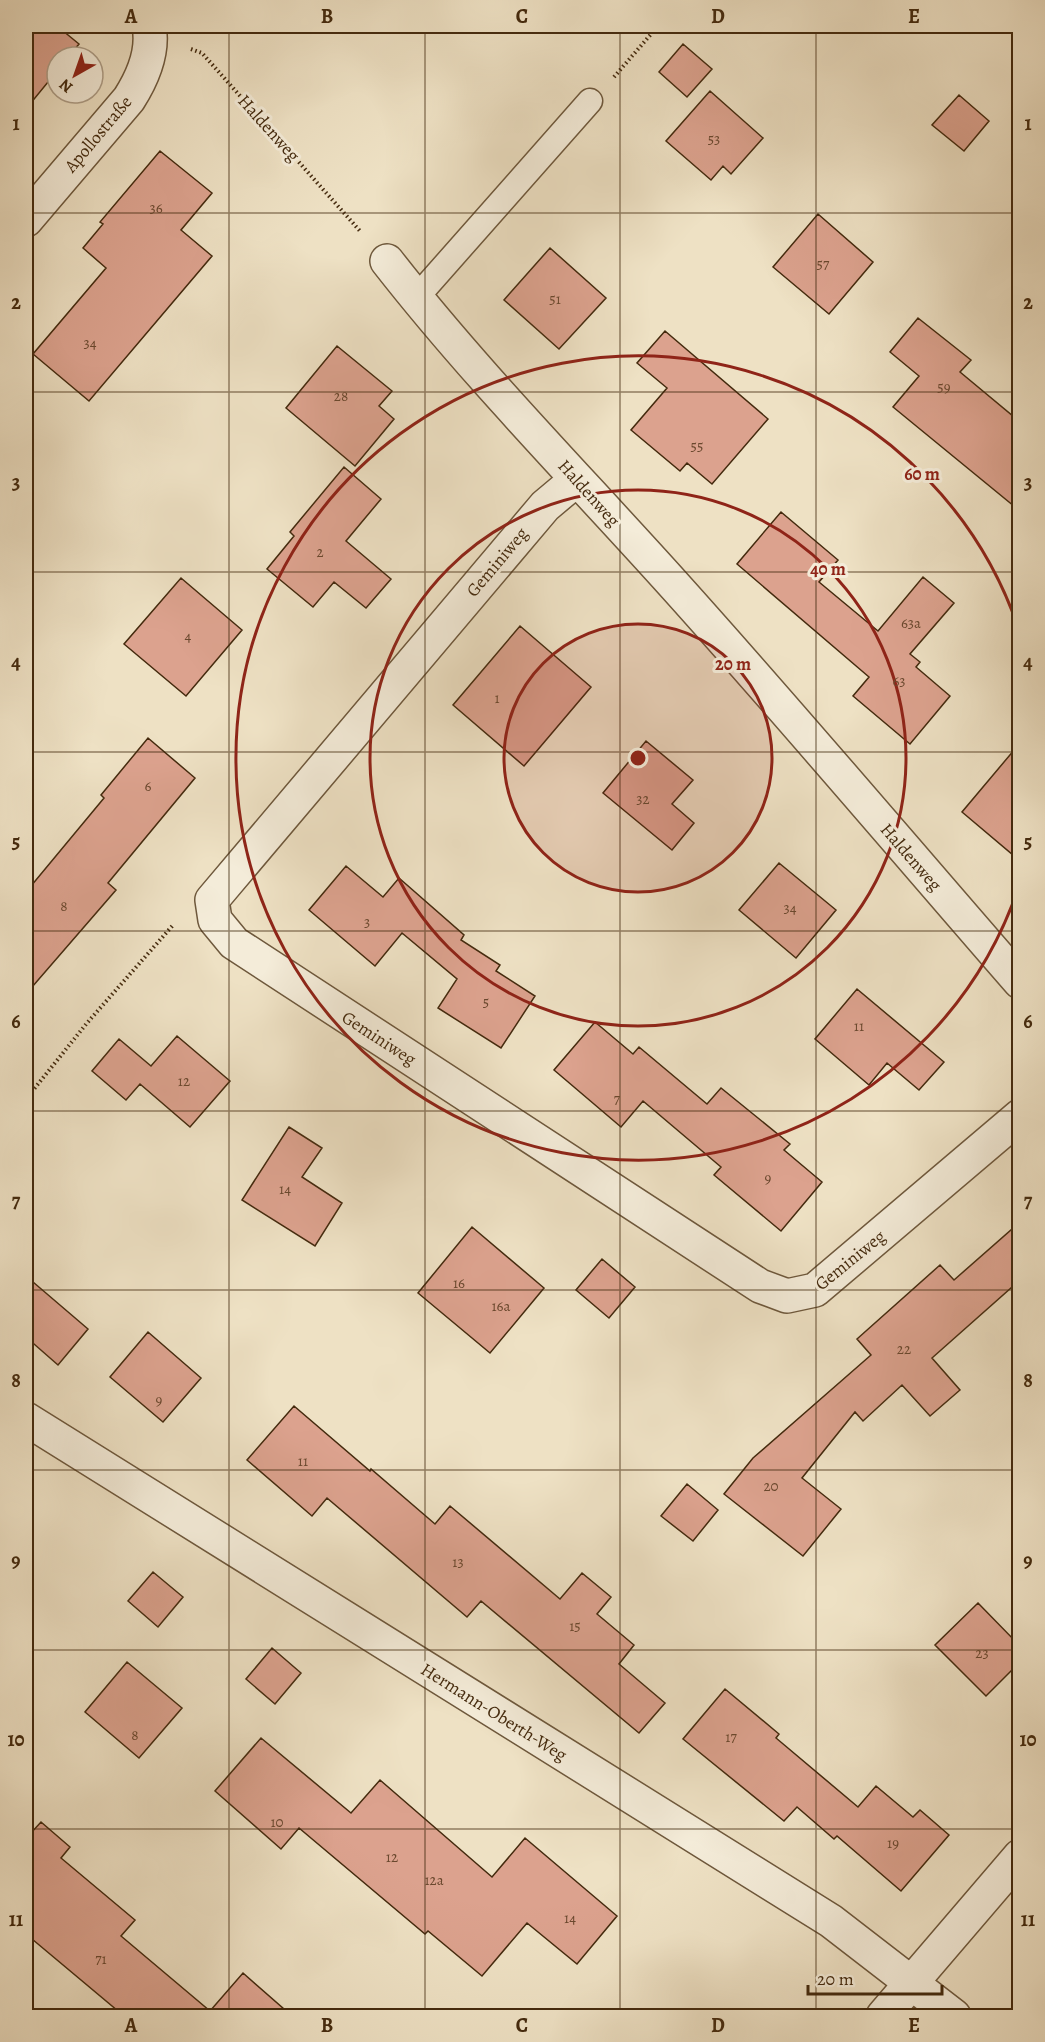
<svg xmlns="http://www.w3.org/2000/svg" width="1045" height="2042" font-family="Alegreya,serif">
	<rect width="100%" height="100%" fill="#eee1c4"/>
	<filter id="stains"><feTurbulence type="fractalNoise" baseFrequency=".00333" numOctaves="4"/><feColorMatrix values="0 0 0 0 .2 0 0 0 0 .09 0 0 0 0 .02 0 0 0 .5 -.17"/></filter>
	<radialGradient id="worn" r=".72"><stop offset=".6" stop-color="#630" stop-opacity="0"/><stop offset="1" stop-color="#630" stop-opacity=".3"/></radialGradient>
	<!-- building -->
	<path fill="#dca28e" stroke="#442a0e" stroke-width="1.5" d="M26,26h31l22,18 -11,13h-11v14l-31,38z
		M683,44l29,25 -25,28 -28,-25z
		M710,91l53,47 -32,36 -8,-8 -12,14 -45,-39z
		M959,95l30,26 -25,30 -32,-26z
		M160,151l52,42 -31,37 31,26 -123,145 -56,-47 73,-86 -23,-20 20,-24 -3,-2z
		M818,214l55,48 -44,52 -56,-47z
		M550,248l56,50 -47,51 -55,-49z
		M918,318l53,42 -11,12 60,50v89l-127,-104 26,-31 -29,-24z
		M665,331l103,88 -56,65 -25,-21 -7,8 -49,-41 36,-42 -30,-25z
		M337,346l55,45 -13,15 15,13 -39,47 -69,-58z
		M344,467l37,32 -35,42 45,38 -25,29 -32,-26 -21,25 -46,-38 27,-33 -4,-4z
		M781,512l57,48 -19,22 59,49 45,-54 31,26 -44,51 10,8 -4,5 34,29 -40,48 -57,-48 16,-19 -132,-113z
		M181,578l61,52 -56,66 -62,-52z
		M520,626l71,61 -67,79 -71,-61z
		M148,738l47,40 -87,105 8,7 -90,104v-102l78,-94 -3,-3z
		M646,741l47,39 -21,24 22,19 -22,27 -69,-57z
		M1020,743v118l-58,-49z
		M779,863l57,47 -40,48 -57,-48z
		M346,866l37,31 16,-19 65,57 -3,5 39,25 -4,6 39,25 -34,52 -63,-40 19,-29 -55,-46 -27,33 -66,-56z
		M857,989l87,73 -25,28 -32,-27 -18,22 -54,-46z
		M595,1022l38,32 6,-7 68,57 14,-16 69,56 -6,6 38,32 -41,49 -67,-56 7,-8 -78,-66 -22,26 -67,-57z
		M177,1036l53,45 -40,46 -50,-43 -14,16 -34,-29 27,-32 32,27z
		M289,1127l33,21 -20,29 40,26 -27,43 -73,-46z
		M1020,1222v58l-88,78 28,32 -30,26 -28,-31 -39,36 -8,-9 -53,66 39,31 -38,47 -79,-62 29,-36 118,-103 -14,-16 83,-74 14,15z
		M472,1227l72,61 -54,65 -72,-60z
		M602,1259l33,28 -26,31 -33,-28z
		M26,1276l62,53 -30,36 -32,-28z
		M148,1332l53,46 -38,44 -53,-45z
		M294,1406l76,65 1,-2 64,55 15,-18 110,93 22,-26 29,24 -14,17 37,31 -15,19 46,39 -26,30 -158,-132 -14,16 -140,-119 -15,18 -65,-56z
		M687,1484l31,26 -25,31 -32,-25z
		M153,1572l30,25 -25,30 -30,-26z
		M978,1603l42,43v16l-34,34 -51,-51z
		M272,1648l29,25 -26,31 -29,-25z
		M127,1662l55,46 -43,50 -54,-46z
		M725,1689l54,45 -3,4 82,69 18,-21 37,31 7,-7 29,25 -48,56 -64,-55 -3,3 -37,-32 -13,14 -101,-82z
		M261,1738l90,75 29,-33 112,97 33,-39 92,78 -40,48 -50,-41 -45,53 -54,-45 -3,3 -126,-106 -18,21 -66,-58z
		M41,1822l29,25 -9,11 74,62 -14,16 89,75 33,-38 49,43h-168l-98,-82v-106l5,5z"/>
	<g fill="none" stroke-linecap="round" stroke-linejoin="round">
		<!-- service casing -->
		<g stroke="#6e583c" stroke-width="27">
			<path id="service" d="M416,298l174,-197"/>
		</g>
		<!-- minor casing -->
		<g stroke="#6e583c" stroke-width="36">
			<path id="minor" d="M26,220l103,-121c14,-22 25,-47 20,-73
				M387,261c89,114 191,217 288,325 117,130 230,264 345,396
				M576,480l-31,26 -333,394 3,20 19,23 526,343 27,10 28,-6 205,-174
				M26,1419l805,502 123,95
				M883,2016l137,-160"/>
		</g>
		<!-- path -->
		<path stroke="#442a0e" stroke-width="4" stroke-dasharray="1.5 3" stroke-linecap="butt" d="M191,49l11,4 158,178
			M614,77l44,-51
			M26,1099l61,-76 87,-99"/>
		<!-- service -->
		<use href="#service" stroke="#f4ecd9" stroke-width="24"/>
		<!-- minor -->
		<use href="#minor" stroke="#f4ecd9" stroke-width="33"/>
	</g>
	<!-- grid -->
	<path fill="none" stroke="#442a0e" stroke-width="1.5" stroke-opacity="0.55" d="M229,26v1990M425,26v1990M620,26v1990M816,26v1990M26,213h994M26,392h994M26,572h994M26,752h994M26,931h994M26,1111h994M26,1290h994M26,1470h994M26,1650h994M26,1829h994"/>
	<!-- distance rings -->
	<circle cx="638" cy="758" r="134" fill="#8f2418" fill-opacity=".12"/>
	<g fill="none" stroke="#8f2418" stroke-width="3">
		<circle cx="638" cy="758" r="134"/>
		<circle cx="638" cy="758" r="268"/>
		<path d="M1019 886A402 402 0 1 1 1019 630"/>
	</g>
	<g text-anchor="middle" stroke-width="6" stroke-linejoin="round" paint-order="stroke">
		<!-- number labels -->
		<g font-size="15" fill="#6a482e">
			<text x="714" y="144">53</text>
			<text x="156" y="213">36</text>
			<text x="823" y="269">57</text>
			<text x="555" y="304">51</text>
			<text x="90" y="348">34</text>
			<text x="944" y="392">59</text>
			<text x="341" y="401">28</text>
			<text x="697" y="451">55</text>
			<text x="320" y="557">2</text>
			<text x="911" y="628">63a</text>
			<text x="188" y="641">4</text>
			<text x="899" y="686">63</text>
			<text x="497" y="703">1</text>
			<text x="148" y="791">6</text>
			<text x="643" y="804">32</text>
			<text x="64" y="911">8</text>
			<text x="790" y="913">34</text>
			<text x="367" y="927">3</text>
			<text x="486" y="1007">5</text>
			<text x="859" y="1031">11</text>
			<text x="184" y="1086">12</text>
			<text x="617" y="1104">7</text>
			<text x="768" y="1183">9</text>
			<text x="285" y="1194">14</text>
			<text x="459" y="1288">16</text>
			<text x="501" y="1311">16a</text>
			<text x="904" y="1354">22</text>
			<text x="159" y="1405">9</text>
			<text x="303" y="1466">11</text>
			<text x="771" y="1491">20</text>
			<text x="458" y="1567">13</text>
			<text x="575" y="1631">15</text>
			<text x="982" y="1658">23</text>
			<text x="135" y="1740">8</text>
			<text x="731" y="1742">17</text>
			<text x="277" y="1827">10</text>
			<text x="893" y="1848">19</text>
			<text x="392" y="1862">12</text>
			<text x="434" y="1885">12a</text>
			<text x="570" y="1923">14</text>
			<text x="101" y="1964">71</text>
		</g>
		<!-- street labels -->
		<g font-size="18" fill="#442a0e" stroke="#f4ecd9">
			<text transform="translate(269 128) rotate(48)" y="6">Haldenweg</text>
			<text transform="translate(98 134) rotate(-50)" y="6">Apollostraße</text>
			<text transform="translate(589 493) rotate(48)" y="6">Haldenweg</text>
			<text transform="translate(497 562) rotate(-50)" y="6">Geminiweg</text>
			<text transform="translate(911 857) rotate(49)" y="6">Haldenweg</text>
			<text transform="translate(379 1038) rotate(33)" y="6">Geminiweg</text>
			<text transform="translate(850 1260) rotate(-39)" y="6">Geminiweg</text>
			<text transform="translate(494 1712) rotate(32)" y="6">Hermann-Oberth-Weg</text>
		</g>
	</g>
	<circle cx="638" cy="758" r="9" fill="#8f2418" stroke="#f4ecd9" stroke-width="3"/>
	<g font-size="18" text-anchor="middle" font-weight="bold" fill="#8f2418" stroke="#f4ecd9" stroke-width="6" stroke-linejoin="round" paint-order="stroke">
		<text x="922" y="480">60 m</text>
		<text x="828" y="575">40 m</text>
		<text x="733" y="670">20 m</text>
	</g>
	<!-- margin -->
	<rect width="1045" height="2042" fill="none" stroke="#eee1c4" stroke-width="66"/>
	<!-- north arrow -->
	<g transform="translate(75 75) rotate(220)"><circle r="28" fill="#f4ecd9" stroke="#ae9e88" stroke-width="1.5"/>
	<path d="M0-4.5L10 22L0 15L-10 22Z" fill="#8f2418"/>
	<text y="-9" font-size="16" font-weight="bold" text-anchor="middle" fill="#442a0e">N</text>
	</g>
	<!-- scale -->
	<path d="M808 1985v9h134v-9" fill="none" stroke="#442a0e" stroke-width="3"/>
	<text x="817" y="1985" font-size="18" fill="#442a0e" stroke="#f4ecd9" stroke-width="4.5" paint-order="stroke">20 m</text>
	<rect x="33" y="33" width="979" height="1976" fill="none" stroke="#442a0e" stroke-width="2"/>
	<g font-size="20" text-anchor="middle" font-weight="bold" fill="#442a0e">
		<text x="131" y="23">A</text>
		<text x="327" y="23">B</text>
		<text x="522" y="23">C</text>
		<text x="718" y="23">D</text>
		<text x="914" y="23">E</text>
		<text x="16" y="130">1</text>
		<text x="1028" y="130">1</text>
		<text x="16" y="309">2</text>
		<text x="1028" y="309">2</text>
		<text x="16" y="489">3</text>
		<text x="1028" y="489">3</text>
		<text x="16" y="669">4</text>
		<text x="1028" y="669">4</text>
		<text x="16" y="848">5</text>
		<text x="1028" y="848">5</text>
		<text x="16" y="1028">6</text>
		<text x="1028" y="1028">6</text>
		<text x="16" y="1207">7</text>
		<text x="1028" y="1207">7</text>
		<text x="16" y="1387">8</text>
		<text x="1028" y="1387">8</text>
		<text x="16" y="1567">9</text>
		<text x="1028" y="1567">9</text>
		<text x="16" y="1746">10</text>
		<text x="1028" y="1746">10</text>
		<text x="16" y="1926">11</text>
		<text x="1028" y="1926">11</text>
		<text x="131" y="2032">A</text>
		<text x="327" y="2032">B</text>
		<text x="522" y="2032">C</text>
		<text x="718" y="2032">D</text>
		<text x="914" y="2032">E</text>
	</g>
	<rect width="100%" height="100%" filter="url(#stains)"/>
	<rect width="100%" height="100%" fill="url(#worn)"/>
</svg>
